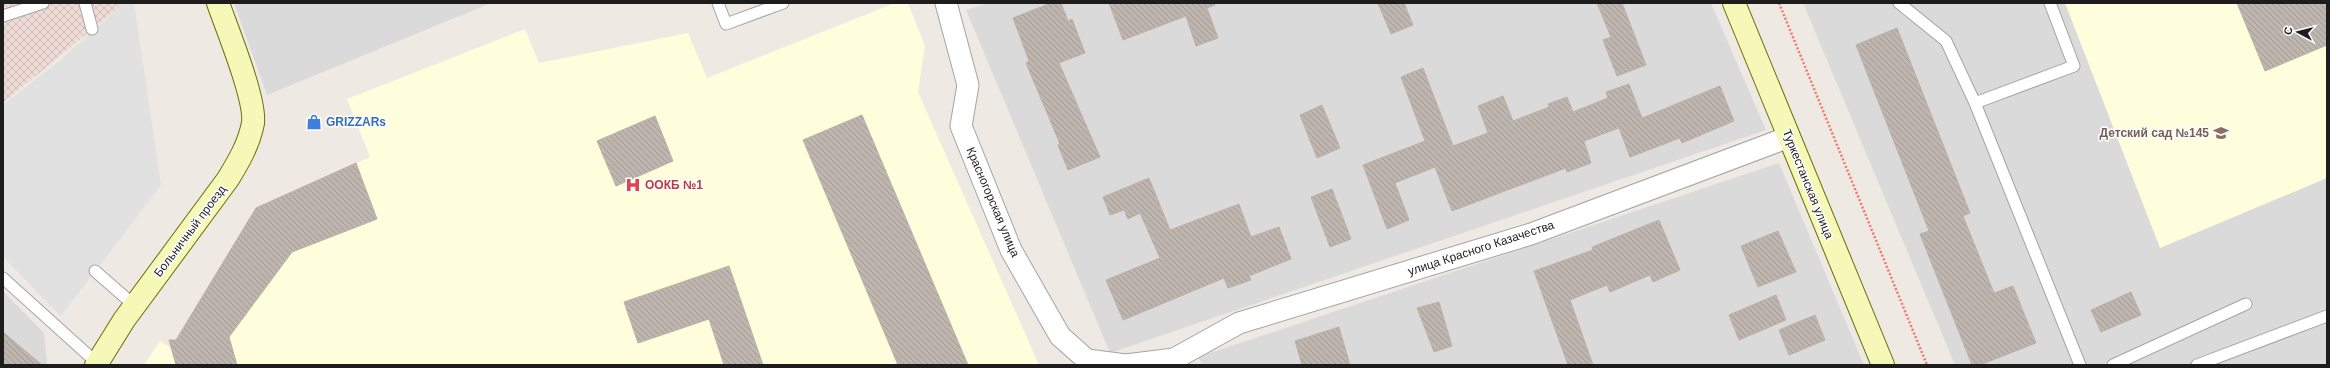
<svg xmlns="http://www.w3.org/2000/svg" width="2330" height="368" font-family="Helvetica,sans-serif">
	<defs>
		<pattern id="military-cross-hatch" width="8" height="8" patternUnits="userSpaceOnUse"><rect width="8" height="8" fill="#f0dcd6"/><path d="M0 0l8 8M0 8l8-8" fill="none" stroke="#cdbcb7"/></pattern>
		<pattern id="building-back-hatch" width="6" height="6" patternUnits="userSpaceOnUse"><rect width="6" height="6" fill="#beb5af"/><path d="M-1 5l2 2M0 0l6 6M5-1l2 2" fill="none" stroke="#a39b96"/></pattern>
	</defs>
	<rect width="100%" height="100%" fill="#eeeae3"/>
	<!-- residential -->
	<path fill="#dbdada" d="M234,3h257l-224,92z
		M988,3h723l55,127 -656,223 -144,-343z
		M1803,3h524v362h-372z
		M1779,163l85,202h-662l-4,-8z
		M3,291l41,42 3,32h-44z"/>
	<!-- education -->
	<path fill="#fefddc" d="M895,3h13l17,43 -7,46 121,273h-895l16,-24 11,7 85,-140 114,-51 -23,-58 178,-70 14,34 149,-30 19,45z
		M2065,3h262v175l-167,70z"/>
	<!-- military -->
	<path fill="url(#military-cross-hatch)" d="M3,3h121l-121,100z"/>
	<!-- parking -->
	<path fill="#e1e1e1" d="M124,3h10l27,182 -100,131 -58,-59v-152l55,-43z"/>
	<!-- building -->
	<path fill="url(#building-back-hatch)" stroke="#bfb0a6" d="M1051,3h10l7,18 4,-2 13,34 -26,10 41,94 -32,13 -10,-25 2,-1 -34,-81 3,-2 -16,-43z
		M1109,3h106v2l-8,3 11,30 -22,8 -10,-30 -63,24z
		M1378,3h26l9,22 -22,9z
		M1597,3h25l24,62 -29,11 -14,-36 8,-3z
		M2237,3h90v42l-62,26z
		M1897,28l73,185 -7,3 31,77 19,-7 23,57 -56,22h-8l-52,-131 9,-3 -73,-186z
		M1423,68l30,78 35,-13 -10,-27 25,-10 10,25 36,-14 -1,-3 19,-7 6,15 35,-14 -2,-6 23,-8 13,34 78,-32 14,35 -52,22 -2,-5 -50,19 -11,-29 -35,13 7,22 -24,9 -1,-4 -114,43 -17,-44 -40,16 14,37 -22,9 -24,-64 62,-24 -24,-64z
		M1322,105l18,43 -23,10 -17,-43z
		M862,115l106,250h-70l-95,-225z
		M655,116l18,45 -57,25 -19,-45z
		M356,163l21,56 -85,33 -63,85 8,28h-61l-7,-25h7l80,-132z
		M1149,178l21,52 69,-26 12,33 28,-10 12,32 -42,17 2,4 -23,8 -4,-10 -101,42 -17,-40 54,-22 -20,-45 -12,6 -4,-9 -14,5 -7,-18z
		M1332,189l19,50 -21,8 -19,-50z
		M1659,220l21,50 -27,12 -3,-7 -40,17 -3,-7 -37,15 23,65h-25l-34,-94 59,-21 -1,-3z
		M1778,231l18,41 -38,15 -17,-41z
		M729,266l34,99h-39l-15,-46 -71,24 -14,-41z
		M2131,292l10,23 -40,17 -10,-22z
		M1776,295l10,25 -47,20 -10,-25z
		M1439,302l13,44 -18,6 -17,-44z
		M1815,315l10,25 -36,15 -10,-25z
		M1339,327l11,38h-48l-7,-24z
		M3,332l39,33h-39z"/>
	<g fill="none" stroke-linecap="round" stroke-linejoin="round">
		<!-- lane casing -->
		<g stroke="#a4a4a4" stroke-width="13">
			<path id="lane" d="M85,3l7,26
				M718,3l8,21 57,-21
				M1899,3l47,38 29,62
				M2050,3l24,63 -99,37 105,262
				M3,16l40,-13
				M95,271l40,35
				M3,278l94,85
				M2113,365l133,-61
				M2197,365l130,-49"/>
		</g>
		<!-- street casing -->
		<g stroke="#a4a4a4" stroke-width="23">
			<path id="street" d="M946,3l22,82 -7,41 50,124 49,86 27,24 39,5 48,-6 3,6
				M1174,359l65,-36 292,-89 258,-97"/>
		</g>
		<!-- secondary casing -->
		<g stroke="#687007" stroke-width="24">
			<path id="secondary" d="M1734,3l149,362
				M96,365l28,-45 104,-141c11,-18 21,-35 25,-56 3,-24 -26,-94 -35,-120"/>
		</g>
		<!-- path -->
		<path stroke="#f6756c" stroke-width="2.5" stroke-dasharray="2 2" stroke-linecap="butt" d="M1779,3l148,362"/>
		<!-- lane -->
		<use href="#lane" stroke="#fff" stroke-width="11"/>
		<!-- street -->
		<use href="#street" stroke="#fff" stroke-width="21"/>
		<!-- secondary -->
		<use href="#secondary" stroke="#f6f8b7" stroke-width="22"/>
	</g>
	<!-- icons -->
	<defs>
		<g id="shop-bare" transform="scale(1.2)"><path d="M-5-2.5h2.3a2.7 3.5 0 0 1 5.4 0H5L5.5 6h-11ZM-1.5-2.5h3a1.5 2.3 0 0 0-3 0Z" fill="#3f7fe0" stroke="#fff" stroke-width="2.5" paint-order="stroke"/></g>
		<g id="school-bare" transform="scale(1.2)"><path d="M0-5L7-2L0 1L-7-2ZM-4 1L0 2.5L4 1V4Q0 6-4 4Z" fill="#8d6e63" stroke="#fff" stroke-width="2.5" paint-order="stroke"/></g>
		<g id="hospital-bare" transform="scale(1.2)"><path d="M-5-5h3v3.5h4V-5h3V5h-3V1.5h-4V5h-3Z" fill="#e0444e" stroke="#fff" stroke-width="2.5" paint-order="stroke"/></g>
	</defs>
	<g fill-rule="evenodd">
		<use href="#shop-bare" x="314" y="122"/>
		<use href="#school-bare" x="2221" y="133"/>
		<use href="#hospital-bare" x="633" y="185"/>
	</g>
	<g text-anchor="middle" stroke-width="3" stroke-linejoin="round" paint-order="stroke">
		<!-- shop labels -->
		<g font-size="12" font-weight="bold" fill="#366cbe" stroke="#fff" text-anchor="start">
			<text x="326" y="126">GRIZZARs</text>
		</g>
		<!-- education labels -->
		<g font-size="12" font-weight="bold" fill="#785e54" stroke="#fff" text-anchor="end">
			<text x="2209" y="137">Детский сад №145</text>
		</g>
		<!-- street labels -->
		<g font-size="12" fill="#1d1d1d" stroke="#fff">
			<text transform="translate(1808 184) rotate(68)" y="4">Туркестанская улица</text>
			<text transform="translate(993 202) rotate(67)" y="4">Красногорская улица</text>
			<text transform="translate(190 231) rotate(-53)" y="4">Больничный проезд</text>
			<text transform="translate(1481 248) rotate(-18)" y="4">улица Красного Казачества</text>
		</g>
		<!-- health labels -->
		<g font-size="12" font-weight="bold" fill="#be3a42" stroke="#fff" text-anchor="start">
			<text x="645" y="189">ООКБ №1</text>
		</g>
	</g>
	<!-- border -->
	<rect width="2330" height="368" fill="none" stroke="#1d1d1d" stroke-width="8"/>
	<!-- north arrow -->
	<g transform="translate(2298 32) rotate(277)" stroke="#ffffff" stroke-width="3" paint-order="stroke">
	<path d="M0-3L7 15L0 10L-7 15Z" fill="#1d1d1d"/>
	<text y="-6" font-size="11" font-weight="bold" text-anchor="middle" fill="#1d1d1d">С</text>
	</g>
</svg>
